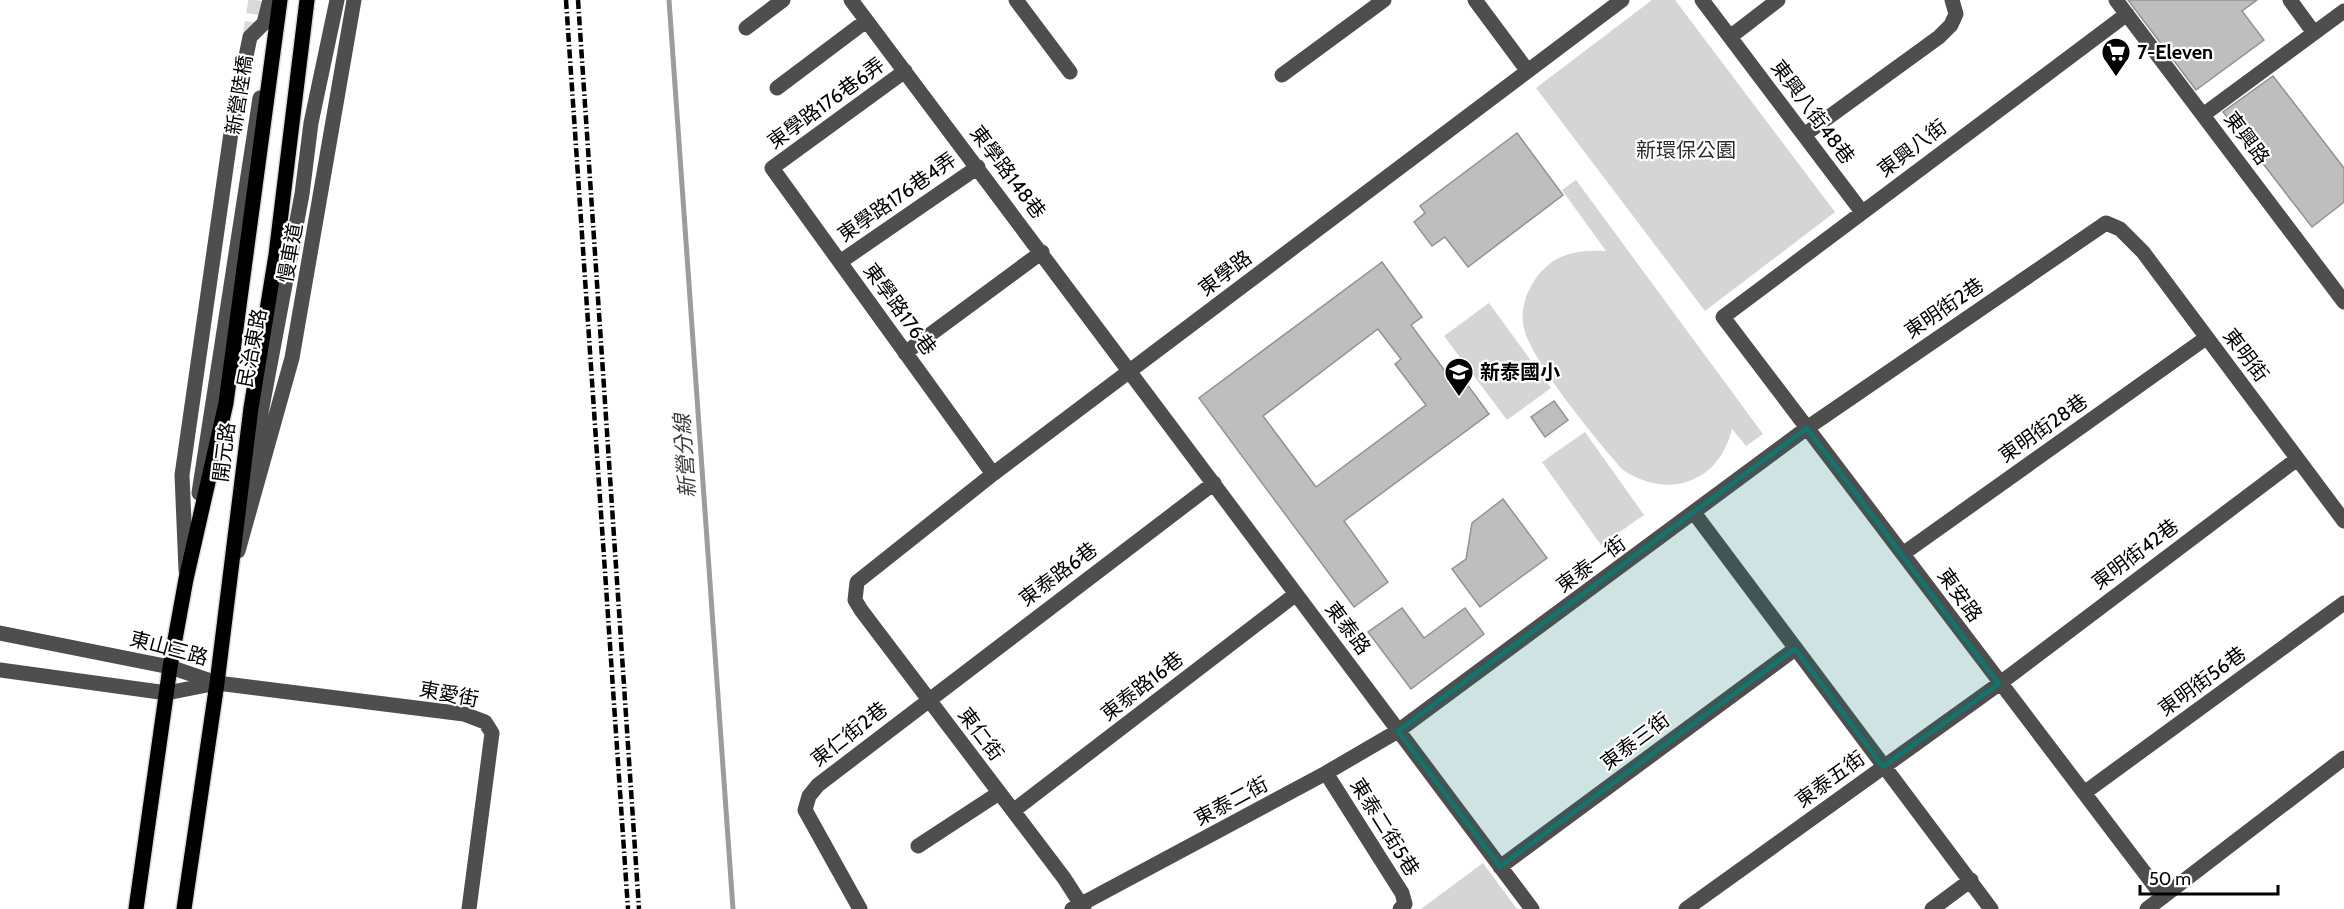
<svg xmlns="http://www.w3.org/2000/svg" width="2344" height="909" font-family="Cabin,'Noto Sans TC',sans-serif">
	<rect width="100%" height="100%" fill="#fff"/>
	<!-- green -->
	<path fill="#d5d5d5" d="M1652,0h23l160,212 -130,99 -169,-223z
		M1576,180l187,254 -17,12 -14,-17c-13,54 -64,71 -109,41 -25,-28 -92,-109 -99,-142 -5,-19 4,-41 16,-55 18,-21 41,-23 66,-22l-44,-61z
		M1489,303l62,85 -44,32 -63,-84z
		M1585,432l59,83 -43,30 -59,-83z
		M1483,863l34,46h-96z"/>
	<g fill="none" stroke-linecap="round" stroke-linejoin="round">
		<!-- stream -->
		<path stroke="#9c9c9c" stroke-width="5" d="M669,0l64,909"/>
	</g>
	<!-- building -->
	<path fill="#bebebe" stroke="#929292" stroke-width="1.5" fill-rule="evenodd" d="M2128,0h129l-15,11 22,29 -68,50z
		M2273,76l71,92v34l-32,25 -89,-115z
		M1517,133l46,62 -95,72 -23,-30 -13,9 -18,-24 11,-9 -5,-7z
		M1382,262l40,55 -11,8 45,61 8,-6 25,34 -145,107 44,61 -34,25 -155,-209zM1378,329l23,30 -6,5 31,41 -110,82 -53,-71z
		M1554,401l14,19 -23,17 -14,-20z
		M1503,499l44,59 -67,49 -28,-38 14,-10 6,-36z
		M1402,608l22,30 41,-30 19,26 -73,55 -43,-57z"/>
	<g fill="none" stroke-linecap="round" stroke-linejoin="round">
		<!-- minor-tunnel -->
		<path stroke="#d9d9d9" stroke-width="15" stroke-dasharray="15 8" stroke-linecap="butt" d="M250,37l6,-37"/>
		<!-- major casing -->
		<g stroke="#dbdbdb" stroke-width="18">
			<path id="major" d="M136,909l34,-242 16,-88 40,-176 54,-403
				M184,909l33,-226 34,-275 25,-153 31,-255"/>
		</g>
		<!-- minor -->
		<path stroke="#4e4e4e" stroke-width="15" d="M851,0c228,302 452,607 681,909
			M1016,0l54,72
			M1475,0l52,70
			M1702,0l160,212
			M2116,0l228,302
			M2290,0l24,33
			M2127,14l-404,303 440,580
			M746,28l37,-28
			M1730,37l48,-37
			M905,71l-133,97 221,306
			M1282,75l102,-75
			M777,88l89,-67
			M2203,115l141,-104
			M1804,135l135,-98 12,-12 5,-11 -4,-14
			M840,262l138,-95
			M905,353l137,-101
			M248,482l54,-288 9,-71 26,-123
			M199,493l61,-395
			M1695,514l296,395
			M238,551l54,-193 62,-358
			M1904,553l302,-215
			M186,570l-4,-95 51,-356 17,-82 14,-14 6,-23
			M0,633l170,34 47,16 247,31 21,8 7,11 -23,176
			M0,670l167,23 50,-10
			M1326,773l76,120 3,11 -5,5
			M2084,793l260,-190
			M1013,811l283,-217
			M918,846l81,-53
			M1500,867l295,-218
			M860,909l-55,-99 4,-14 9,-11 396,-302
			M1072,909l254,-136 72,-42 409,-303 299,-205 14,6 23,23 201,269
			M1084,909l-20,-31 -203,-268 -6,-10 2,-18 136,-108 629,-474
			M1686,909l313,-225 298,-225
			M1932,909l39,-29
			M2147,909l197,-151"/>
		<!-- major -->
		<use href="#major" stroke="#000" stroke-width="15"/>
		<!-- rail -->
		<path stroke="#000" stroke-width="4.5" stroke-dasharray="9 3 1.5 3" stroke-linecap="butt" d="M566,0l62,909
			M578,0l61,909"/>
	</g>
	<!-- marked area -->
	<path fill="#0f766e" fill-opacity="0.2" stroke="#0f766e" stroke-width="4.5" stroke-linejoin="round" d="M1807,428l192,256 -116,83 -88,-118 -295,218 -102,-136z"/>
	<!-- icons -->
	<defs>
		<g id="supermarket-pin" transform="scale(1.5)"><path d="M0 17L-7.5 6A9.5 9.5 0 1 1 7.5 6Z" fill="#000" stroke="#fff"/><path d="M-6-5.5h2.5l.6 2H6L4.5 2H-2.5L-4.4-4H-6ZM-1.5 3.2a1.3 1.3 0 1 0 .1 0ZM3 3.2a1.3 1.3 0 1 0 .1 0Z" fill="#fff"/></g>
		<g id="school-pin" transform="scale(1.5)"><path d="M0 17L-7.5 6A9.5 9.5 0 1 1 7.5 6Z" fill="#000" stroke="#fff"/><path d="M0-5L7-2L0 1L-7-2ZM-4 1L0 2.5L4 1V4Q0 6-4 4Z" fill="#fff"/></g>
	</defs>
	<g fill-rule="evenodd">
		<use href="#supermarket-pin" x="2116" y="52"/>
		<use href="#school-pin" x="1459" y="372"/>
	</g>
	<g text-anchor="middle" stroke-width="4.5" stroke-linejoin="round" paint-order="stroke">
		<!-- poi labels -->
		<g font-size="20" font-weight="bold" fill="#000" stroke="#fff" text-anchor="start">
			<text x="2137" y="59">7-Eleven</text>
			<text x="1480" y="379">新泰國小</text>
		</g>
		<!-- street labels -->
		<g font-size="20" fill="#000" stroke="#fff">
			<text transform="translate(239 95) rotate(-81)" y="7">新營陸橋</text>
			<text transform="translate(826 103) rotate(-36)" y="7">東學路176巷6弄</text>
			<text transform="translate(1813 112) rotate(53)" y="7">東興八街48巷</text>
			<text transform="translate(2247 138) rotate(53)" y="7">東興路</text>
			<text transform="translate(1912 148) rotate(-37)" y="7">東興八街</text>
			<text transform="translate(1008 172) rotate(53)" y="7">東學路148巷</text>
			<text transform="translate(897 197) rotate(-35)" y="7">東學路176巷4弄</text>
			<text transform="translate(290 253) rotate(-80)" y="7">慢車道</text>
			<text transform="translate(1225 273) rotate(-37)" y="7">東學路</text>
			<text transform="translate(1944 308) rotate(-34)" y="7">東明街2巷</text>
			<text transform="translate(900 309) rotate(54)" y="7">東學路176巷</text>
			<text transform="translate(252 348) rotate(-79)" y="7">民治東路</text>
			<text transform="translate(2246 355) rotate(53)" y="7">東明街</text>
			<text transform="translate(2043 428) rotate(-35)" y="7">東明街28巷</text>
			<text transform="translate(224 452) rotate(-83)" y="7">開元路</text>
			<text transform="translate(2135 554) rotate(-37)" y="7">東明街42巷</text>
			<text transform="translate(1591 564) rotate(-36)" y="7">東泰一街</text>
			<text transform="translate(1058 574) rotate(-37)" y="7">東泰路6巷</text>
			<text transform="translate(1960 595) rotate(54)" y="7">東安路</text>
			<text transform="translate(1348 628) rotate(53)" y="7">東泰路</text>
			<text transform="translate(169 648) rotate(15)" y="7">東山三路</text>
			<text transform="translate(2202 681) rotate(-36)" y="7">東明街56巷</text>
			<text transform="translate(1142 686) rotate(-38)" y="7">東泰路16巷</text>
			<text transform="translate(449 694) rotate(11)" y="7">東愛街</text>
			<text transform="translate(849 734) rotate(-38)" y="7">東仁街2巷</text>
			<text transform="translate(981 734) rotate(53)" y="7">東仁街</text>
			<text transform="translate(1635 741) rotate(-37)" y="7">東泰三街</text>
			<text transform="translate(1830 779) rotate(-36)" y="7">東泰五街</text>
			<text transform="translate(1231 801) rotate(-28)" y="7">東泰二街</text>
			<text transform="translate(1385 827) rotate(58)" y="7">東泰二街5巷</text>
		</g>
		<!-- park labels -->
		<g font-size="20" fill="#2c2c2c" stroke="#fff">
			<text x="1686" y="157">新環保公園</text>
		</g>
		<!-- water labels -->
		<g font-size="21" font-style="italic" fill="#3d3d3d" stroke="#fff">
			<text transform="translate(685 456) rotate(-94)" y="7">新營分線</text>
		</g>
	</g>
	<!-- scale -->
	<path d="M2140 885v9h138v-9" fill="none" stroke="#000000" stroke-width="3"/>
	<text x="2149" y="885" font-size="18" fill="#000000" stroke="#ffffff" stroke-width="4.5" paint-order="stroke">50 m</text>
</svg>
